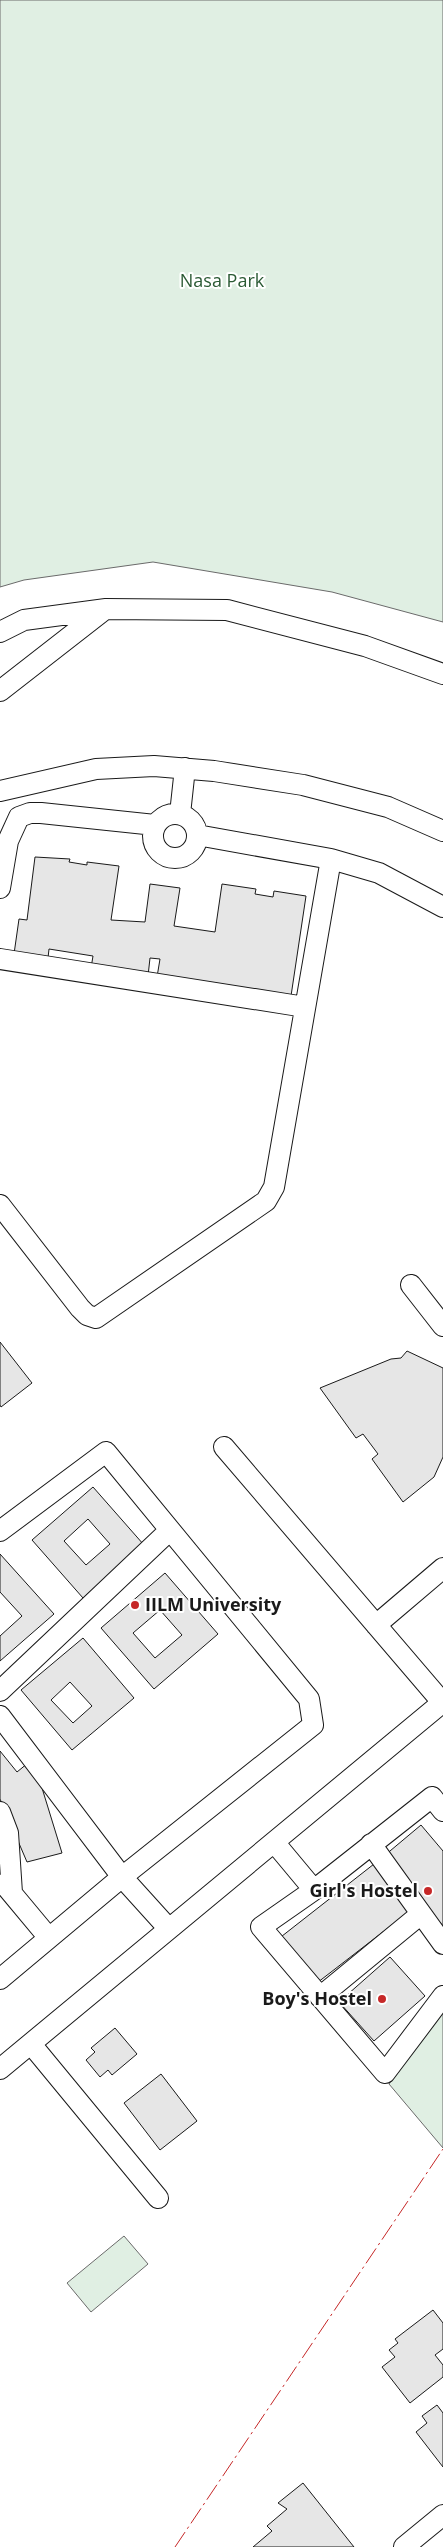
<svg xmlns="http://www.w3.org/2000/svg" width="443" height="2547" font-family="'Open Sans',sans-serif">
	<rect width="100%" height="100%" fill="#fff"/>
	<!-- green -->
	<path fill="#e0efe3" stroke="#6a6a6a" d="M0,0h443v622l-111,-30 -179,-30 -129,18 -24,7z
		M443,2010v138l-54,-64z
		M124,2236l24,28 -57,48 -24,-29z"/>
	<!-- building -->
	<path fill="#e6e6e6" stroke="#1a1a1a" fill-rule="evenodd" d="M35,857l35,2 -1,3 18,3v-3l32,4 -8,54 34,2 5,-38 30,4 -6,38 41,6 7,-48 34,5 -1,5 18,3 1,-6 32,5 -15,100 -134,-19 3,-18 -10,-1 -2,18 -57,-8 2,-12 -44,-7 -1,9 -34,-4 5,-35 8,1z
		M0,1342l32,41 -31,24 -1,-2z
		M407,1351l36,17v89l-9,20 -31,25 -31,-43 6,-5 -15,-20 -7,4 -36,-50 71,-29 10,-1z
		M93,1487l51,58 -61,53 -51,-58zM88,1519l22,25 -24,21 -22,-24z
		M0,1554l54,60 -54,47v-25l22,-20 -22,-24z
		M165,1573l53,61 -64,55 -53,-61zM160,1610l22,25 -27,23 -22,-25z
		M83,1638l51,60 -62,52 -51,-60zM70,1682l22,24 -19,17 -22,-23z
		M0,1751l17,21 11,-9 10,12 24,78 -35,9 -27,-63z
		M421,1825l22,26v75l-59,-70z
		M374,1864l36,47 -97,75 -36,-46z
		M390,1957l35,39 -51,45 -35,-39z
		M115,2028l22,26 -25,21 -4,-5 -8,7 -14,-17 9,-8 -4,-4z
		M161,2074l36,47 -37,29 -36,-47z
		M433,2310l10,13v26l-8,6 8,10v12l-33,26 -28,-36 13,-10 -6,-7 9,-7 -3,-4z
		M437,2405l6,8v54l-27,-35 11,-9 -5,-7z
		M303,2483l51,64h-101l19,-16 -5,-5 20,-17 -9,-6z"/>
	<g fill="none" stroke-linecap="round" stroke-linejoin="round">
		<!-- minor casing -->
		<g stroke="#1a1a1a" stroke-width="22">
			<path id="minor" d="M0,632l24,-12 82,-11 121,1 138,36 78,28
				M0,691l104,-81
				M0,791l96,-22 58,-3 60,5 89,14 85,22 55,24
				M153 836a22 22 0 1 1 44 0a22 22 0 1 1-44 0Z
				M180,814l5,-46
				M331,859l48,14 64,34
				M0,888l8,-47 11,-24 11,-4h11l114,12
				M0,959l305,48
				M0,1205l80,103 7,7 9,3 170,-117 8,-14 57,-328 -134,-24
				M411,1285l32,41
				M224,1447l218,255
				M0,1531l106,-79 203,247 4,26 -191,152 -122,-161
				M376,1625l67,-57
				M0,1691l169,-160
				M443,1811l-11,-14 -118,93 -53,37 124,146 58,-77
				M0,1812l8,21 4,60
				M274,1842l40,48
				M371,1844l72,100
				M4,1884l45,54
				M0,1979l122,-102 47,52
				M320,1997l101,-83
				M31,2044l127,154
				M0,2069l443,-367
				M404,2547l39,-32"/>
		</g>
		<!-- minor -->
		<use href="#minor" stroke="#fff" stroke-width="20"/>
		<!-- power -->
		<path stroke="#c62828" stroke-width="1" stroke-dasharray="18 4 2.5 4" stroke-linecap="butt" d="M175,2547l268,-398"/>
	</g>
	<!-- markers -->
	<g fill="#c62828" stroke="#fff" stroke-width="2">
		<circle cx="135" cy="1605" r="5"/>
		<circle cx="428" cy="1891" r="5"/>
		<circle cx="382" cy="1999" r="5"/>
	</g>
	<g text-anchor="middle" stroke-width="4" stroke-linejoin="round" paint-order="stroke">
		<!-- park labels -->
		<g font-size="18" fill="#2b5a34" stroke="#fff">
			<text x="222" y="287">Nasa Park</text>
		</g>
		<!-- poi labels -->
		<g font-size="18" font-weight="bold" fill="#1a1a1a" stroke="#fff" text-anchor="end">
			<text x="145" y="1611" text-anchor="start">IILM University</text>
			<text x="418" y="1897">Girl's Hostel</text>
			<text x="372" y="2005">Boy's Hostel</text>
		</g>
	</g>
</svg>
